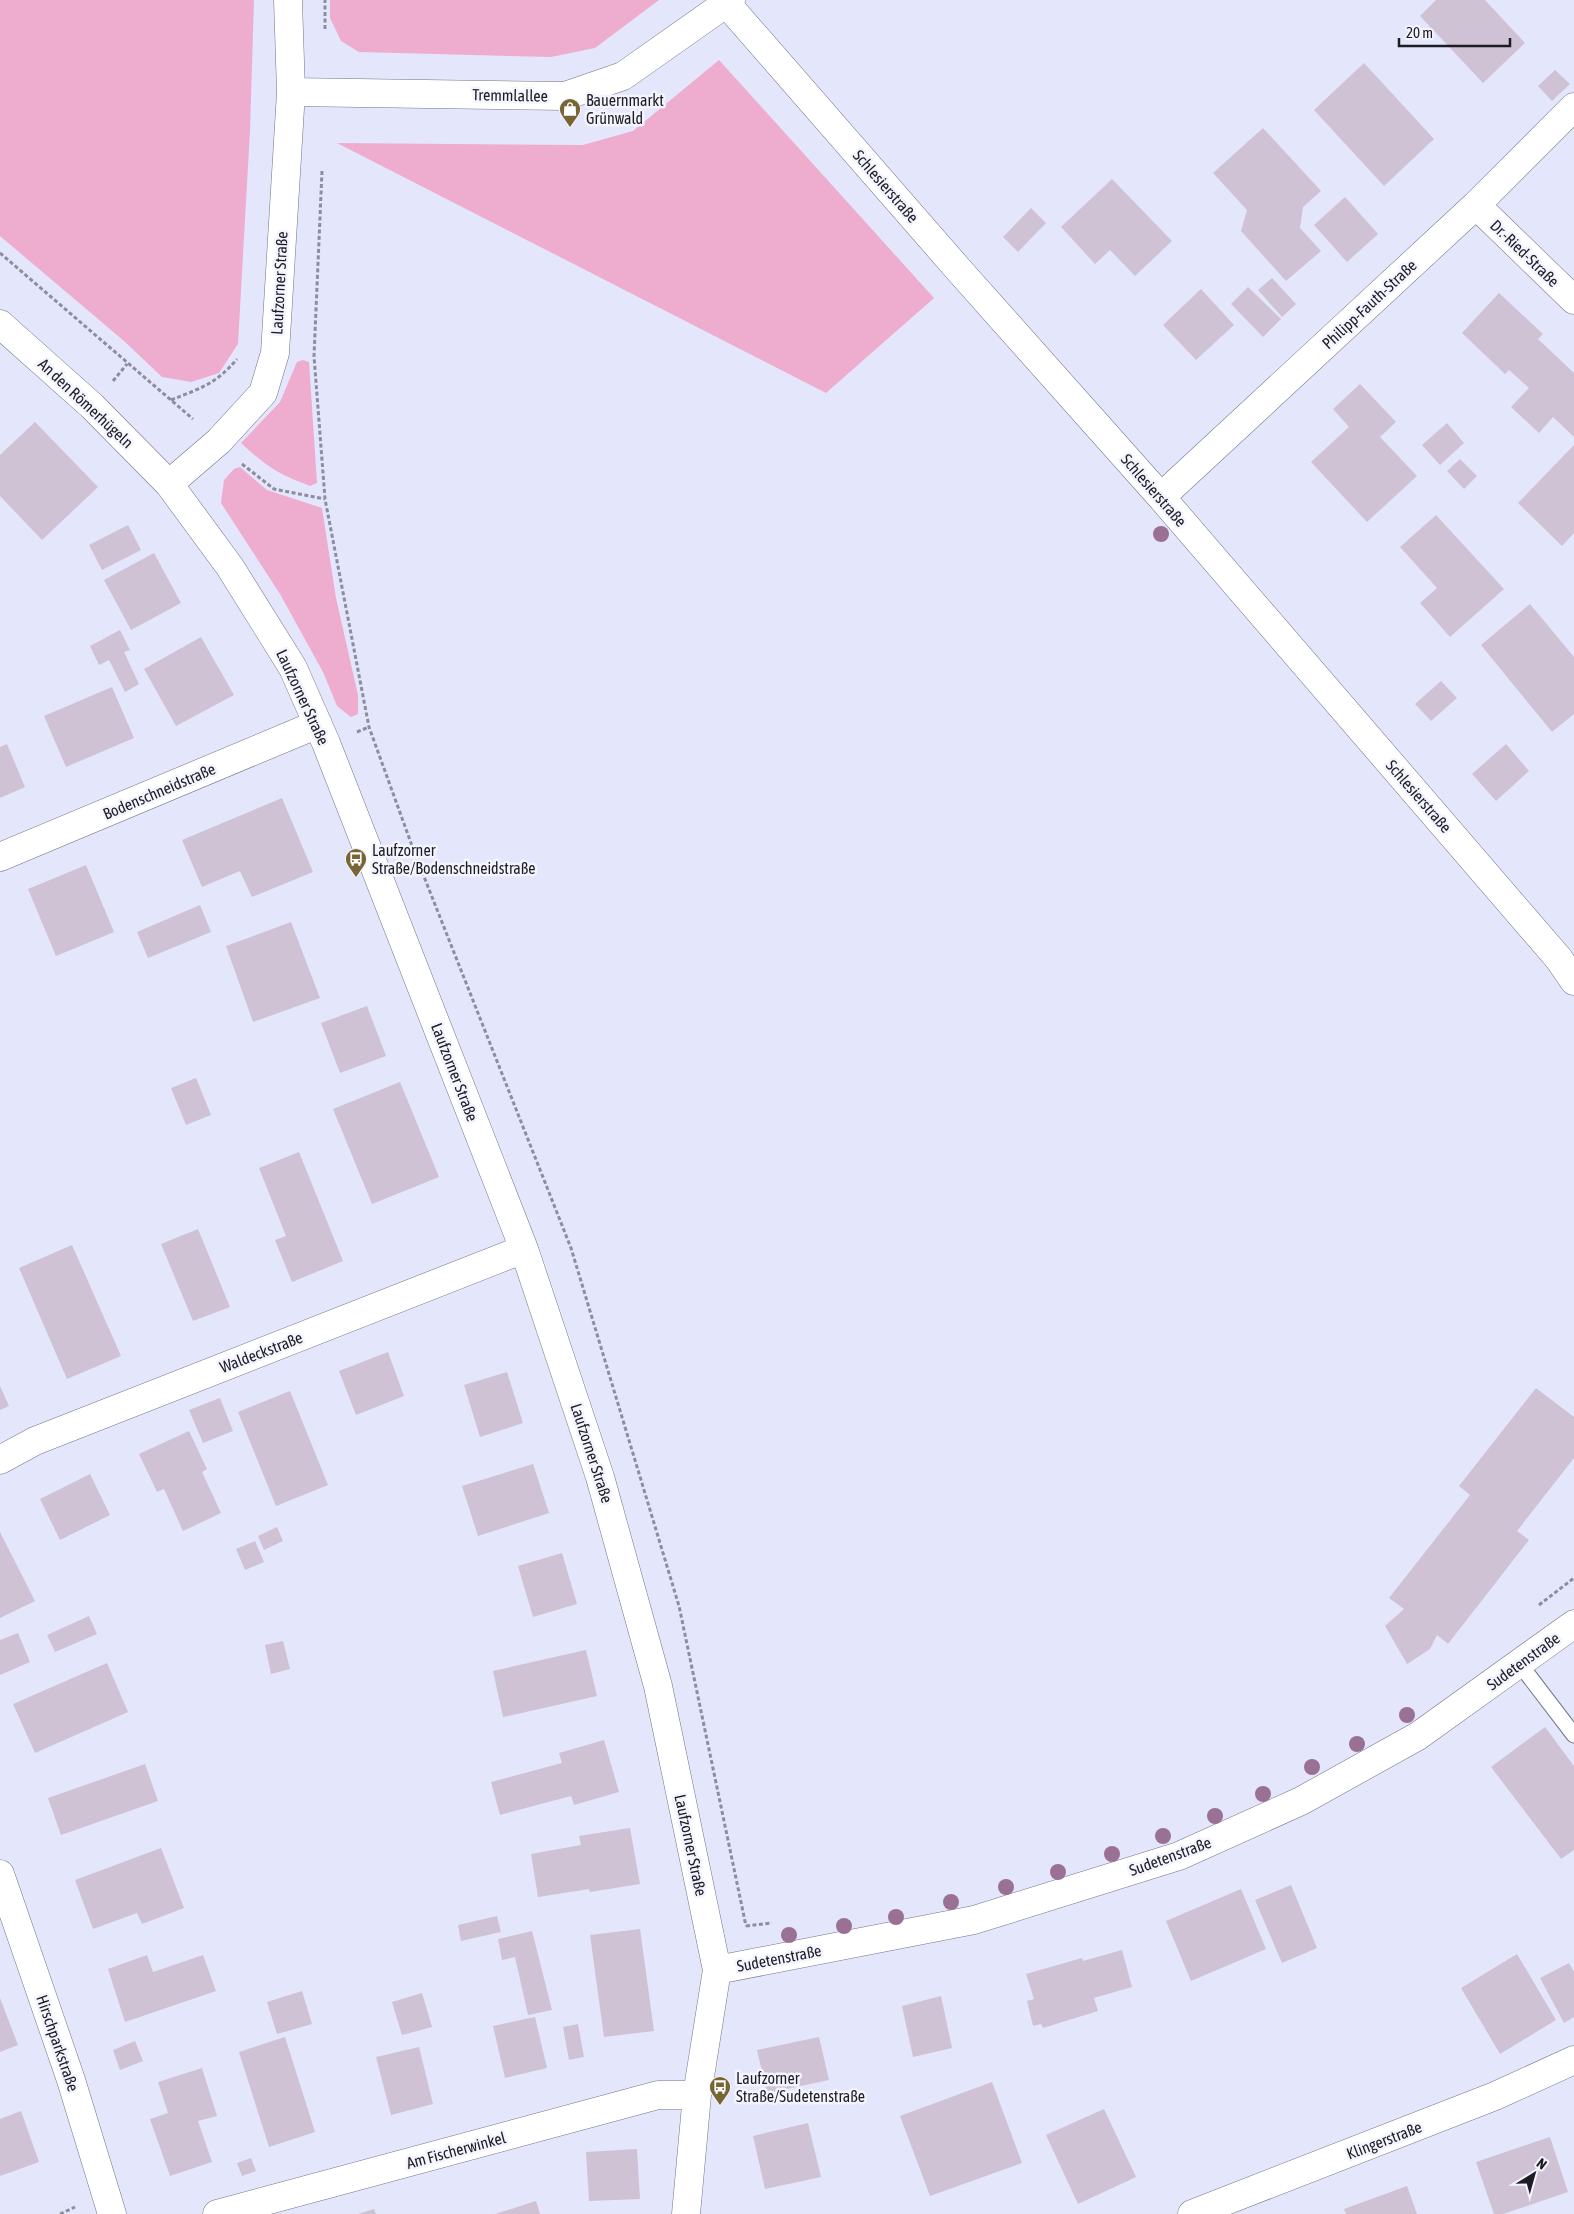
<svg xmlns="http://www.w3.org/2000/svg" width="1574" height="2214" font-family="'Asap Condensed',sans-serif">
	<rect width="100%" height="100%" fill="#e4e6fc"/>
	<!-- green -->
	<path fill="#eeadce" d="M0,0h254l-4,131 -12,213 -19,29 -28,9 -29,-5 -38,-36 -124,-105z
		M330,0h329l-64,48 -44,9 -192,-5 -18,-11 -11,-23z
		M719,60l215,238 -108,95 -489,-250 246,2 50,-14z
		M303,360l6,2 8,121 -7,3c-32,-12 -43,-19 -69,-43l39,-41 17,-40z
		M240,467l27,23 55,18 14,90 22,97v19l-7,3 -14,-11 -14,-34 -43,-78 -59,-91 3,-23 10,-11z"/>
	<!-- building -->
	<path fill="#cfc2d5" d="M1436,0h49l40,43 -42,40 -63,-67z
		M1364,63l70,76 -50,47 -70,-76z
		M1555,70l15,14 -18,17 -14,-15z
		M1263,128l58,63 -18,16 -3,21 21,23 -35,30 -45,-50 6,-21 -34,-37z
		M1112,179l60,62 -37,35 -25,-26 -15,14 -34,-37z
		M1345,197l33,37 -31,28 -33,-37z
		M1031,208l15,15 -28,29 -15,-15z
		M1272,278l24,26 -14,13 -24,-27z
		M1248,287l33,32 -18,18 -32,-33z
		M1201,289l33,36 -38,35 -33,-35z
		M1499,293l44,41 -5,5 36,34v64l-21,-20 -14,16 -28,-26 18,-19 -20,-18 -4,4 -43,-41z
		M1360,384l36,38 -16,15 37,39 -50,46 -56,-60 38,-35 -16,-18z
		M35,422l63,65 -56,53 -42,-44v-41z
		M1447,423l17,20 -24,22 -18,-20z
		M1574,445v88l-12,13 -44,-43z
		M1460,459l17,17 -13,13 -17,-18z
		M1436,515l68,74 -54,48 -30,-34 17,-15 -37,-41z
		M128,525l13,25 -39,20 -13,-25z
		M154,553l27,50 -50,27 -27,-50z
		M1530,604l44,53v57l-22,18 -71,-87z
		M120,630l10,20 -6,2 15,32 -14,8 -16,-32 -10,5 -9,-19z
		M201,637l33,58 -58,31 -32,-57z
		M1441,681l16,17 -26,23 -16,-17z
		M112,687l22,51 -68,29 -22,-51z
		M7,744l18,43 -25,11v-51z
		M1506,744l23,27 -33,30 -24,-27z
		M282,798l31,74 -61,25 -12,-26 -38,16 -20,-47z
		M86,865l28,67 -58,24 -28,-67z
		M200,905l11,27 -63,26 -11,-26z
		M291,922l29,76 -67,24 -27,-76z
		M367,1006l19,50 -46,17 -19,-50z
		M196,1078l15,37 -25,10 -15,-37z
		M400,1082l39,95 -67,27 -39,-95z
		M299,1152l44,109 -51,21 -17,-42 11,-4 -27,-68z
		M198,1229l32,78 -37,14 -32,-77z
		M72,1245l49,111 -54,23 -48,-111z
		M388,1352l16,44 -48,19 -17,-44z
		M507,1372l16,51 -43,14 -16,-52z
		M0,1386l9,20 -9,4z
		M1536,1388l38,29v41l-57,73 12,9 -81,104 -11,-9 -7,14 -23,15 -22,-38 19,-17 -15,-11 81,-103 -11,-9z
		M290,1391l38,94 -52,21 -38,-94z
		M220,1398l13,33 -30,12 -14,-33z
		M189,1431l18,38 -5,3 19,41 -38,18 -19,-42 -7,3 -18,-38z
		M533,1464l16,49 -71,23 -16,-50z
		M90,1474l20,41 -50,25 -20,-41z
		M277,1527l6,14 -19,9 -6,-14z
		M0,1532l35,69 -35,17z
		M255,1541l9,21 -19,8 -9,-21z
		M562,1553l15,51 -44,13 -15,-51z
		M89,1616l8,18 -42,18 -8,-17z
		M18,1633l12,29 -30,13v-35z
		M283,1641l7,28 -19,5 -6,-29z
		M586,1650l11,46 -94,21 -10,-46z
		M107,1663l21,49 -93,41 -22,-49z
		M1545,1727l29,39v84l-13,9 -70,-92z
		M604,1740l15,52 -45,13 -3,-9 -71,19 -9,-33 71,-19 -3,-10z
		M145,1764l13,37 -97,34 -13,-37z
		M630,1828l10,56 -50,8 -1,-3 -51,8 -7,-43 50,-9 -2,-9z
		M161,1848l23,60 -42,16 -5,-11 -44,16 -18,-49z
		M1291,1885l26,63 -35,15 -27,-63z
		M1241,1889l25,60 -75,32 -25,-60z
		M497,1916l4,16 -40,9 -3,-16z
		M640,1929l14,102 -50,6 -14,-102z
		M532,1931l20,79 -24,5 -13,-58 -13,3 -4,-21z
		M1122,1950l10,37 -38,11 4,13 -55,17 -2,-4 -8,2 -6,-25 7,-2 -8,-25 56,-16 1,3z
		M1517,1954l39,66 -56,34 -39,-66z
		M147,1955l6,17 50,-17 13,36 -91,31 -17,-53z
		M1569,1963l5,9v45l-10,6 -24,-45z
		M302,1991l10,33 -35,10 -10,-32z
		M422,1993l10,34 -30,8 -10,-33z
		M941,1996l11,52 -39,9 -11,-51z
		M0,1998l18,47 -18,7z
		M535,2017l12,51 -42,10 -12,-52z
		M578,2024l6,33 -15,3 -6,-33z
		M285,2037l30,95 -46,15 -30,-95z
		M819,2037l10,43 -62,13 -10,-43z
		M135,2041l8,20 -23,9 -7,-20z
		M419,2047l14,57 -42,11 -15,-58z
		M202,2068l15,48 -19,5 14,41 -42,14 -20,-57 18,-6 -10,-31z
		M992,2082l30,81 -92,33 -30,-80z
		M1104,2109l32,68 -58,27 -32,-69z
		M21,2111l18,51 -39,14v-57z
		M808,2123l13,54 -56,12 -12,-53z
		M1550,2137l18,55 -65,22h-9l-18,-52z
		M637,2149l3,50 -51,2 -3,-49z
		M251,2158l5,13 -14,5 -5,-13z
		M1407,2186l10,28h-71l-2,-5z
		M536,2201l4,13h-45z
		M374,2209l2,5h-18z"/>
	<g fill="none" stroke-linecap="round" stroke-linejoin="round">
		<!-- service casing -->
		<g stroke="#727487" stroke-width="17">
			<path id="service" d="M1519,1663l55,72"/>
		</g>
		<!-- minor casing -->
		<g stroke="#727487" stroke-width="29">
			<path id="minor" d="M727,4l231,265 203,228 398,462 15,22
				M291,92l274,4 58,-20 108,-76
				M1476,205l98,95
				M0,324l92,82 77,78 61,83 63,101 33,75 198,506 76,228 58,209 59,284 -20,125 -11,119
				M169,484l50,-43 44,-48 12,-40 16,-261 -3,-92
				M1161,497l315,-292 98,-98
				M0,857l318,-133
				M0,1460l35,-19 489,-192
				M0,1874l71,206 41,134
				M717,1970l257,-50 205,-64 122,-55 117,-65 156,-112
				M217,2214l441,-119h39
				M1192,2214l303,-118 79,-36"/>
		</g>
		<!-- path -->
		<path stroke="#8c8d9d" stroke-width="3" stroke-dasharray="4 2.5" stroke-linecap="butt" d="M325,29v-29
			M322,171l-8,185 11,143 44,228 46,127 156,394 108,358 67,320
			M0,253l193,166
			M113,381l14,-17
			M171,400c30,-12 45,-16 66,-41
			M242,464l32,25 51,10
			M357,732l12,-5
			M1539,1605l35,-27
			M746,1926l26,-3
			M60,2214l15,-7"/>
		<!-- service -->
		<use href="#service" stroke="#fff" stroke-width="15"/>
		<!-- minor -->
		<use href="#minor" stroke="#fff" stroke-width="28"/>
	</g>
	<!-- trees -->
	<g fill="#9a7195">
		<circle cx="1161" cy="534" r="8"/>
		<circle cx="1407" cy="1715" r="8"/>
		<circle cx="1357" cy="1744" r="8"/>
		<circle cx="1312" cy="1767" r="8"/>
		<circle cx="1263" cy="1794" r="8"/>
		<circle cx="1215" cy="1816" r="8"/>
		<circle cx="1163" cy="1836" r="8"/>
		<circle cx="1112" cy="1854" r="8"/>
		<circle cx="1058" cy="1872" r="8"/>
		<circle cx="1006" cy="1887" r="8"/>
		<circle cx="951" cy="1902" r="8"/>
		<circle cx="896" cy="1917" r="8"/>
		<circle cx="844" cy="1926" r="8"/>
		<circle cx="789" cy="1935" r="8"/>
	</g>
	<!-- icons -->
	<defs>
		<g id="shop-pin" transform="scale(1.125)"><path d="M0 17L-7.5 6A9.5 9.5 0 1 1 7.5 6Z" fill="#796434" stroke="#f3f4fd"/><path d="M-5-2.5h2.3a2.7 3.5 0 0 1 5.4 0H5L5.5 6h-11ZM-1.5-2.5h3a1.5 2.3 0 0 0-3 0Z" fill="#fff"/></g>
		<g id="bus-pin" transform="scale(1.125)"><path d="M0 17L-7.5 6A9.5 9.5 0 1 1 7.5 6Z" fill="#796434" stroke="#f3f4fd"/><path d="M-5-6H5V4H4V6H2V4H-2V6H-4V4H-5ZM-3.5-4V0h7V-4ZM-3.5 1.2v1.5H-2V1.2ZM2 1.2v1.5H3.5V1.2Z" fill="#fff"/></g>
	</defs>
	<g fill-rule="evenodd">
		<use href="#shop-pin" x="570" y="109"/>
		<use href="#bus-pin" x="356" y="859"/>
		<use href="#bus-pin" x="720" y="2087"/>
	</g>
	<g text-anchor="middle" stroke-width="5" stroke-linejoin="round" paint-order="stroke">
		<!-- street labels -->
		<g font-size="16" fill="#1c1d24" stroke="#f3f4fd">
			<text transform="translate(510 95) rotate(1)" y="6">Tremmlallee</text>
			<text transform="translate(886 186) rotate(49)" y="6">Schlesierstraße</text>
			<text transform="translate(1525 253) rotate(44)" y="6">Dr.-Ried-Straße</text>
			<text transform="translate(279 283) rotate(-87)" y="6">Laufzorner Straße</text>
			<text transform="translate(1369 304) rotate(-43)" y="6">Philipp-Fauth-Straße</text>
			<text transform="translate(86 403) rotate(43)" y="6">An den Römerhügeln</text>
			<text transform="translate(1154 490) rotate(49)" y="6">Schlesierstraße</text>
			<text transform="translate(303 697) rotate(65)" y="6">Laufzorner Straße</text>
			<text transform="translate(159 791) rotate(-23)" y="6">Bodenschneidstraße</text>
			<text transform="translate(1419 796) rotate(49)" y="6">Schlesierstraße</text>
			<text transform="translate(455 1072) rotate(69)" y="6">Laufzorner Straße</text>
			<text transform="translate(261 1352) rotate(-21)" y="6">Waldeckstraße</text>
			<text transform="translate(592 1453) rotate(72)" y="6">Laufzorner Straße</text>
			<text transform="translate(1523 1661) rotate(-36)" y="6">Sudetenstraße</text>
			<text transform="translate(691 1845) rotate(78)" y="6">Laufzorner Straße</text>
			<text transform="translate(1170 1856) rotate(-20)" y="6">Sudetenstraße</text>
			<text transform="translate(779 1958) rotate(-11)" y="6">Sudetenstraße</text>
			<text transform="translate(58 2043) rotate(71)" y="6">Hirschparkstraße</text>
			<text transform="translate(1384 2140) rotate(-21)" y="6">Klingerstraße</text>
			<text transform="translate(456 2150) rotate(-15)" y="6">Am Fischerwinkel</text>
		</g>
		<!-- poi labels -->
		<g font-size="16" fill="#1c1d24" stroke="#f3f4fd" text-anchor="start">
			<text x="586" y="106">Bauernmarkt<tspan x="586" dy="18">Grünwald</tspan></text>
			<text x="372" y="856">Laufzorner<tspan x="372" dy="18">Straße/Bodenschneidstraße</tspan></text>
			<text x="736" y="2084">Laufzorner<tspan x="736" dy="18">Straße/Sudetenstraße</tspan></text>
		</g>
	</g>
	<!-- north arrow -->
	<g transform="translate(1534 2174) rotate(37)" stroke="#f3f4fd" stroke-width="4" paint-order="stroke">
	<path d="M0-4L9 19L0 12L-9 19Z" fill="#1c1d24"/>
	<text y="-8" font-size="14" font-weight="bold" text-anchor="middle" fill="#1c1d24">N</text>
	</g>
	<!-- scale -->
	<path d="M1399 38v8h111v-8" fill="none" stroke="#1c1d24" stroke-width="2.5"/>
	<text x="1406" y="38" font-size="15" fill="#1c1d24" stroke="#f3f4fd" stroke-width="4" paint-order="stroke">20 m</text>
</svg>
